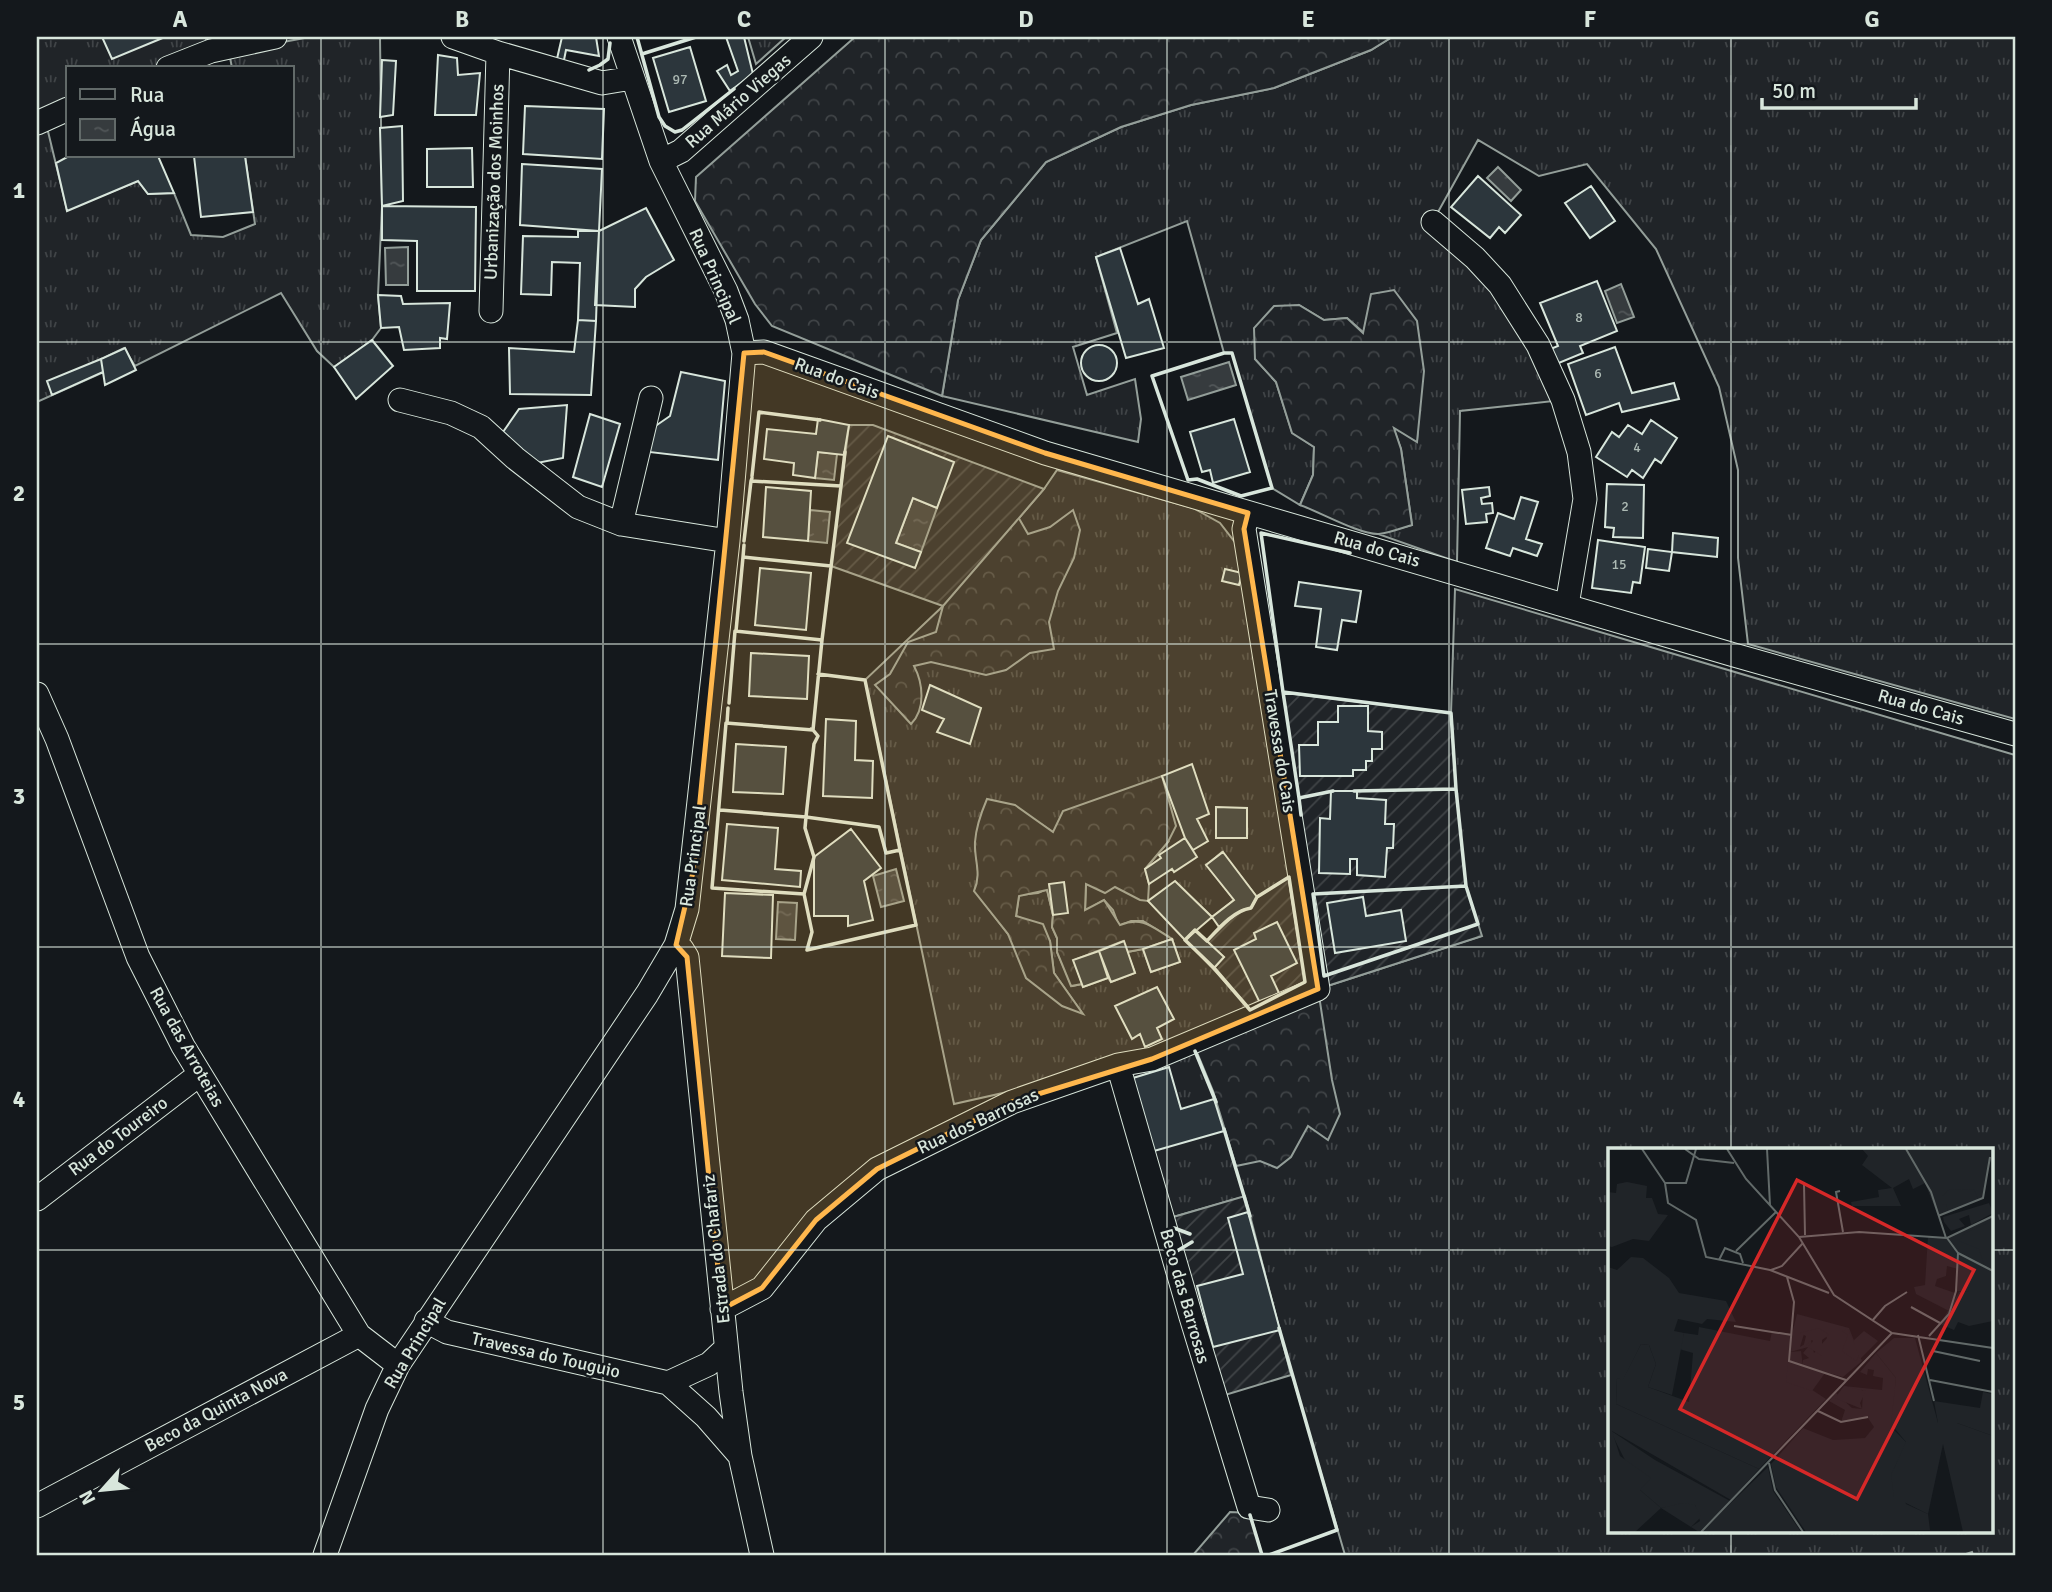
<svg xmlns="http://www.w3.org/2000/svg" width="2052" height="1592" font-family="Signika,sans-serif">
	<defs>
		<pattern id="grass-tufts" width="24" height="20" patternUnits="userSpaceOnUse" patternTransform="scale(1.75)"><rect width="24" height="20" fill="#202428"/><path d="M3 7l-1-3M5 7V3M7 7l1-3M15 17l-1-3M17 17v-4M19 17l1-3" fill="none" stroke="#404447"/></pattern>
		<pattern id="forest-crowns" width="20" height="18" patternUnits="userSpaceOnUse" patternTransform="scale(1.75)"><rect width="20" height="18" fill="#202428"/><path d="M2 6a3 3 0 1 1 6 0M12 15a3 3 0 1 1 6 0" fill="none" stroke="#404447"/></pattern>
		<pattern id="garden-furrows" width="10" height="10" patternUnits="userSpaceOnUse" patternTransform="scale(1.75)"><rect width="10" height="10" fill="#202428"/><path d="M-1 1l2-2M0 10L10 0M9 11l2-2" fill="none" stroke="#404447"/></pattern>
		<pattern id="water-ripples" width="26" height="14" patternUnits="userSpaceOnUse" patternTransform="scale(1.75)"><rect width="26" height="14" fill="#363b3e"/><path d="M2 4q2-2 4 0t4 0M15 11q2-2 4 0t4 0" fill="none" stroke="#525759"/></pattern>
	</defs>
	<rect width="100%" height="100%" fill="#14181c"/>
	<!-- grass -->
	<path fill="url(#grass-tufts)" stroke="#939e99" stroke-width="2" fill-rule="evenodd" d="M37,37h168l6,14 -43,17h-100v41l-23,10 22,91 71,-29 10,13 26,-1 17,42 32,2 32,-13 -10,-68h47v-88h-60l-3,-16 81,-15h70l2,169 -4,89 3,33 -9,12 -38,27 -17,-16 -36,-58 -146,73 -11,-18 -23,11 3,13 -67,30z
		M748,37h38l-30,27z
		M1392,37h623v682l-267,-75 -10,-86v-88l-19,-83 -63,-138 -69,-85 -48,12 -61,-36 -45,81 42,37 88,142 -103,11 -3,151 -79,-28 34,-9 -11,-76 -8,-22 24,14 2,-30 -55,-78 -17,-15 -23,2 -25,-15 -44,54 21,23 16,50 22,15 -1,28 -13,30 -28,-17 -40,-135h-8l-37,-132 -91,36 21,76 -44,14 14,48 48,-16 6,40 -3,23 -196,-46 16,-96 23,-60 65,-78 75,-35 70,-22 83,-17 97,-38z
		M1057,470l136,38 27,15 17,22 52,332 -32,20 -35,-45 -15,13 27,35 -22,17 -37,-35 -26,19 98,104 71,-16 163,-53 -15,-50 -44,3 34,-100 -5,-76 4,-124 560,166v800h-42l-1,-3 -9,3h-618l-52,-177 -50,-181 -80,23 -44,-153 -165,37 -89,-424 78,-74 101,-117zM1041,824l12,8 115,10 -23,27 4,15 -34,2 -29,-2 -1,27 19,-11 9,10 6,16 12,-5h12l29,18 8,23 -29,10 -8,-23 -16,3 8,21 -24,9 -3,-4 -25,9 -1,-3 -10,2 -15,-34v-14l-5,-11 1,-12 -6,-26 -9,4 -19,2 -3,21 15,6 19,19 4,32 28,40 -74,-79 -33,-43 4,-11 -4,-36zM1609,1149h382v382h-382z"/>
	<!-- forest -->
	<path fill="url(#forest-crowns)" stroke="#939e99" stroke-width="2" d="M855,37h537l-21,13 -97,38 -83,17 -70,22 -75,35 -65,78 -23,60 -16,96 -170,-70 -17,-22 -60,-103 1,-24z
		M1394,290l23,31 7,50 -7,71 -23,-14 7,21 11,76c-10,3 -23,8 -33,9 -19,1 -59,-22 -79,-29l13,-30 1,-28 -22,-14 -16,-51 -21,-23 -1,-31 20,-22 25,-1 25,15 23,-2 16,15 8,-39z
		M1013,508l15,26 22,-7 23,-17 7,20 -6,28 -16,33 -9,31 5,27 -24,4 -24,17 -20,5 -55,-13 -17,4c9,17 12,43 -3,58l-36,-39 15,-11 18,-32 28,-10 7,-26v-25z
		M1162,776l14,50 -8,16 -23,27 4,15 -1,17 -8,-1 -25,-13 -10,6 -19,-9 -1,26 19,-10 16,25c23,-9 32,2 52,14l-29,10 -16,3 -4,-11 -49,19 8,24 -11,2 -14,-34v-14l-5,-11 1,-12 -6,-25 -28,6 -3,20 27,8 7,17 4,32 29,41 -21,-8 -36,-28 -18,-44 -34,-43c8,-18 0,-31 1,-49 1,-15 6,-29 12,-43l28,6 38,27 10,-21z
		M1318,989l14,91 8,34 -12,26 -20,-14 -17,31 -14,11 -17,-7 -24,5 -23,-75 -20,-48z
		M1230,1512l20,1 12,42h-69z"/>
	<!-- garden -->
	<path fill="url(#garden-furrows)" stroke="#939e99" stroke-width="2" d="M849,425h24l171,64 -101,117 -112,-40z
		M1270,691l181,22 5,76 10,97 16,50 -164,53 -64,28 -7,-12 -33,-37 10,-11 -17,-16 34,-32 10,-1 6,-11 32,-20z
		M1245,1196l46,179 -66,20 -62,-175z"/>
	<!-- water -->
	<path fill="url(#water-ripples)" stroke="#939e99" stroke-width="2" d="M1498,167l23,23 -10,11 -24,-23z
		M408,247v38h-22l-1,-37z
		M1621,284l13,33 -17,6 -12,-32z
		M1229,362l7,23 -48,15 -7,-23z
		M818,452l19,2 -3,26 -19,-2z
		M913,498l24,10 -16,44 -25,-9z
		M810,510l20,2 -3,31 -19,-2z
		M896,869l8,32 -23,6 -8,-31z
		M778,902l19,1 -2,37 -19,-1z"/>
	<!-- building -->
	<path fill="#2c363c" stroke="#d8e6dc" stroke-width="2" d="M102,37h63l-53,22z
		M562,37h34l3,19 -33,-6 -3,15 -7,-2z
		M726,37h18l9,37 -23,17 -13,-20 10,-6 4,10 7,-4z
		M690,47l16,54 -37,11 -16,-54z
		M438,55l19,3 1,17 22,-2 -4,42h-41z
		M382,60l14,1 -3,54 -13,2z
		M525,106l79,3 -2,50 -79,-5z
		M402,126l1,75 -21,5 -2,-78z
		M472,148l1,39h-46v-38z
		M69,156h89l16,37 -26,1 -10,-13 -71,30 -11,-48z
		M194,156h51l8,56 -52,5z
		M522,164l80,5 -3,62 -79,-6z
		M1478,176l43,39 -16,18 -6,-6 -9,11 -39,-31z
		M1591,186l24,35 -25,17 -25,-35z
		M382,206l94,1 -1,84h-58v-50l-35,-1z
		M646,208l28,52 -28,17 -11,12v18l-40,-2 4,-74z
		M578,231h21l-3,90 -18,-1 2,-57 -28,-1 -1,33 -30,-1 2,-58 55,1z
		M1120,248l18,56 11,-5 15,49 -38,10 -30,-101z
		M1597,281l20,50 -37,15 3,7 -29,12 -6,-15 10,-4 -18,-43z
		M378,295l23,1 2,8 47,-1 -3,36 -7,-1v10l-36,2 -5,-23 -18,1z
		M578,320l18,1 -5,74 -81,-1 -1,-46 65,4z
		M372,340l21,26 -37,33 -22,-32z
		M1081 363a18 18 0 1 1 36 0a18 18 0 1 1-36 0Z
		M1615,347l17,46 42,-10 5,16 -57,13 -3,-9 -33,12 -18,-51z
		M125,348l11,22 -31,15 -4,-26z
		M101,359l2,13 -51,23 -5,-14z
		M681,372l44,9 -7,79 -69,-8 5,-25 16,-11z
		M567,405l-4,53 -26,5 -34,-31 16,-23z
		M590,414l30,10 -18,63 -29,-10z
		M818,419l31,6 -5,30 -26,-3 -3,26 -22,-3 1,-12 -30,-4 3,-30 49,5z
		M1234,419l16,53 -37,11 -3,-13 -8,2 -12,-40z
		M1651,420l26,18 -16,25 -6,-4 -12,19 -11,-8 -5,7 -31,-20 16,-25 7,5 9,-12 14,9z
		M888,436l66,26 -17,46 -24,-10 -17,45 25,9 -6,16 -68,-25z
		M1607,484l37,1 -1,53 -30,-1 1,-9 -9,-1z
		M766,487l45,4 -3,50 -45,-4z
		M1489,487l1,9 -9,2 1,6 10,-1 1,10 -7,1 1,8 -21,2 -4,-34z
		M1521,497l17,5 -12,37 16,5 -5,12 -24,-8 -3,8 -24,-8 12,-35 16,6z
		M1673,533l45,5 -1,19 -45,-5z
		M1598,540l47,7 -5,36 -7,-1 -2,11 -39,-5z
		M1648,549l24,3 -3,19 -23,-3z
		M760,568l51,5 -5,57 -51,-5z
		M1225,569l17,4 -3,12 -17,-4z
		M1299,582l62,9 -5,31 -14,-2 -5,30 -21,-3 5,-38 -26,-3z
		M751,653l58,3 -2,43 -58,-3z
		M930,685l51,23 -11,36 -33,-12 7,-13 -22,-9z
		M1338,706h30v25l14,1v17h-10v12h-6v9h-13v6h-53l-1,-31h19v-23h20z
		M826,719l30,2 -1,39 18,1 -1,37 -49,-2z
		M736,744l50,3 -3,47 -50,-2z
		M1192,764l17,50 -12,5 11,22 -15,9 -8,-12 -23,-62z
		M1331,791h26v7l29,2 -1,24h9l-1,24h-6l-2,29 -28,-2v-16h-7v15l-31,-1 1,-55 10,1z
		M1216,807l31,1v30h-31z
		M727,824l51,4 -3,41 26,2 -1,16 -78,-7z
		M851,829l30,39 -17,13 9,39 -25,6v-10h-34v-59z
		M1185,838l12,19 -23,15 -2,-3 -23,15 -4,-15 16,-11 -2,-3z
		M1223,852l34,45 -6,11 -9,2 -23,17 -7,-10 22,-17 -28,-35z
		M1175,881l37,36 -27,23 -37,-39z
		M1064,882l4,31 -15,2 -4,-31z
		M725,893l48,2 -2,63 -49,-2z
		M1363,897l3,19 35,-6 5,31 -71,12 -8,-50z
		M1277,922l20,41 -26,13 8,17 -19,10 -26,-53 22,-11 -2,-6z
		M1195,930l29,27 -10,11 -29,-28z
		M1172,939l8,23 -29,10 -8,-23z
		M1124,941l11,32 -24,9 -12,-31z
		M1099,951l9,27 -25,9 -10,-27z
		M1157,987l17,32 -17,9 5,11 -17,8 -5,-13 -8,5 -17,-33z
		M1169,1067l12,42 33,-10 10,32 -70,20 -21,-73z
		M1248,1212l32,118 -67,17 -16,-61 46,-12 -15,-56z"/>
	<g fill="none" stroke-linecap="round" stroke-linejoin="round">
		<!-- minor casing -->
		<g stroke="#d8e6dc" stroke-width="25">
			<path id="minor" d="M453,37l45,16 104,30 30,-5
				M168,68l43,-17 64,-14
				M37,123l31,-14
				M661,161l20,-10 130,-114
				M1433,222l42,36 25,27 38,60 25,55 16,52 6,47 -18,106
				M491,311l7,-258
				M744,353l20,-1 281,101 689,202 281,79
				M400,400l51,13 30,14 34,31 63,49 43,17 107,17
				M621,524l30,-126
				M37,694l20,45 81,218 45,89 176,289 39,30
				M676,945l6,4 5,8 44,435 9,64 22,99
				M1118,1065l73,252 58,190 19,3
				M37,1199l163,-125
				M722,1309l40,-21 54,-68 61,-51 135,-67 106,-37 34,-6 166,-70 -74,-460 4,-16
				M426,1321l21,11 221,51 38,34 34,39
				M668,1383l41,-19 17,-16
				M37,1506l322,-171
				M325,1555l52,-146 21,-44 249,-371 29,-49 11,-36 41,-368 16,-188 -7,-33 -11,-29 -65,-130 -42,-124"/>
		</g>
		<!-- minor -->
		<use href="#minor" stroke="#14181c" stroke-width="23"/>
		<!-- wall -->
		<path stroke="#d8e6dc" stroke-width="3.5" d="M637,37l22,80 6,9 10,6 7,-2 52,-41
			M642,54l54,-17
			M589,70l11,-5 8,-6 2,-16
			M1224,353h8l40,135 -31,8 -44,-17 -9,1 -36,-104z
			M752,476l7,-64 61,8
			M752,478l-1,3 90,5 4,-34
			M744,541l7,-60
			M744,545l-1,12 88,9
			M736,631l7,-74
			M820,640h2l19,-154
			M1283,692l-22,-159 89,20
			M729,703l6,-72 87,9 -9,90 -2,-1
			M727,723l1,-15
			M1354,791l102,-2 10,97
			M1299,798l-16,-106 168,21 5,76
			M720,810l86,7 8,-73 4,-8 -5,-6 -87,-7 -14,165 92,6 10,-37 -9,-29 1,-11 73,10 7,26 14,-3 -35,-170 -47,-6
			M1301,815l-2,-17 34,-7
			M1289,877l16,105 -55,28 -36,-42 -29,-28 10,-10 12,11c12,-13 26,-30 44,-33l6,-11z
			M1466,886l12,38 -154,52 -11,-82z
			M804,894l8,38 -5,18 109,-25 -16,-75
			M1195,1051l21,51
			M1224,1129l26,87
			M1174,1228l16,6
			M1177,1251l15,-9
			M1250,1515l12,40
			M1269,1555l68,-25 -58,-202"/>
	</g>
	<!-- marked area -->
	<path fill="#ffb74d" fill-opacity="0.2" stroke="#ffb74d" stroke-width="5" stroke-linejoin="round" d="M764,352l281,101 203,60 -4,16 74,460 -166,70 -140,43 -135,67 -61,51 -54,68 -40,21 -35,-352 -11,-12 17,-73 51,-519z"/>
	<!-- grid -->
	<path fill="none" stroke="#d8e6dc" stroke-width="2" stroke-opacity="0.55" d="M321,37v1518M603,37v1518M885,37v1518M1167,37v1518M1449,37v1518M1731,37v1112M37,342h1978M37,644h1978M37,947h1978M37,1250h1572M1991,1250h24M1731,1531v24"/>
	<g text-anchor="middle" stroke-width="5" stroke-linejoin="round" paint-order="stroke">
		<!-- number labels -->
		<g font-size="14" fill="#adbab4">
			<text x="680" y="84">97</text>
			<text x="1579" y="322">8</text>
			<text x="1598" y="378">6</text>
			<text x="1637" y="452">4</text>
			<text x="1625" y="511">2</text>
			<text x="1619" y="569">15</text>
		</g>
		<!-- street labels -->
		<g font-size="18" fill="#d8e6dc" stroke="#14181c">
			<text transform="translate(738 101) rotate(-41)" y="6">Rua Mário Viegas</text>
			<text transform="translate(494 182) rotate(-88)" y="6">Urbanização dos Moinhos</text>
			<text transform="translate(715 276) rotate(66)" y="6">Rua Principal</text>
			<text transform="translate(837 378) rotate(20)" y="6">Rua do Cais</text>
			<text transform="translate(1377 549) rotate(16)" y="6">Rua do Cais</text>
			<text transform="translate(1921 707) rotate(16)" y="6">Rua do Cais</text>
			<text transform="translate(1280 751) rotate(81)" y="6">Travessa do Cais</text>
			<text transform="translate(693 856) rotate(-82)" y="6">Rua Principal</text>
			<text transform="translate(187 1047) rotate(61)" y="6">Rua das Arroteias</text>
			<text transform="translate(978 1121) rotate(-25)" y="6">Rua dos Barrosas</text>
			<text transform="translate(118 1136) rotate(-37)" y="6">Rua do Toureiro</text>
			<text transform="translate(716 1249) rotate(-96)" y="6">Estrada do Chafariz</text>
			<text transform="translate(1185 1296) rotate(74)" y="6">Beco das Barrosas</text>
			<text transform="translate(415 1343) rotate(-59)" y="6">Rua Principal</text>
			<text transform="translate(546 1355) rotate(13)" y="6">Travessa do Touguio</text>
			<text transform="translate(216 1410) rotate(-28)" y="6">Beco da Quinta Nova</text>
		</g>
	</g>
	<!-- overview -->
	<g transform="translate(1608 1148)">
		<rect width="385" height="385" fill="#14181c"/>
		<path d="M254,1h129l-8,49 -45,18 -13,-33 -12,6 -4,-10 -16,9 8,18h-49l-1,-4 28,-5 -1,-7 14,-2 -30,-23 6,-9zM385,68v55l-25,21 -12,-1 2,-22 -11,-3 -1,10 -9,3 -2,7 20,7 -6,18 -33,-17 -2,-7 11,-2 3,-49 19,2zM189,166l52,14 13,33 -19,16 -40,-11v-6l6,-2 -6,-5 5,-6 -18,5 4,26 32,21 -67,70 -143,-65 1,-26 6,1 18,-35 8,1 7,19 -8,23 41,15 4,-49 -14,-4 5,-16 14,2 1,-8 71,14 2,-10 20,3zM212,182l7,8 -13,15 -3,-13 -11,7 4,-13 11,3 -1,-5 -8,1zM268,205l20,25 -2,52 13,13 -13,26 12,35 22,10 2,16 -124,2 -30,-45 -5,-23 32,-36 30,12 32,-2 9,-11 -6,-9 -27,4 4,-12 -16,-9 7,-8 16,15 10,1 1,-19 -14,1 -5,-5 38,4 1,-12 -10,-2 1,-6 -6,-1 -1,6 -7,-3zM375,244l9,2 1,42 -36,-13h-19l-4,-22 46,7zM2,282l45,30 75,41 -31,31 -8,-5 9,-6 -5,-16 -34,3 -21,-18z" fill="#202428" fill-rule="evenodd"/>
		<path d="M19,34l20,4 -1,12h6l6,16 10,1 -19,26 -16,-2 -21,8 -4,-1v-54l8,1 1,-9zM366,41l4,10 -30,12 -2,-7 -4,1v-9l7,-6zM381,55l4,10 -22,12 -2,-10 -10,4 6,7 -14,5 -7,-9 -1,-5zM380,75h5v98l-24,5 -11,-4 -4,8 -14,-6 19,-32h9l3,-33 13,6 -5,-16 -20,-8 6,-8zM23,109l12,1 26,20 10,15 47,8 10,21 -29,-3 -5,5 -24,-5 -4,12 10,2 -12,62 -24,-8 8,-23 -7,-19 -8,-1 -18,36 -6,-2 -1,26 143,65 -28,31 -119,-69 8,25 31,22 -11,12 21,18 -26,24h-27v-265l9,3zM211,180l10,7 -7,5v16l-14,-9 5,-6 -1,-1 -9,8 3,-12 -6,-3zM240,181l12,25 -4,7 -14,-10 6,-16 -6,-4zM286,190h21l23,85h19l36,13v96h-30l-20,-88 -15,70 -34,-17 -3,-22 15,-33 -15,-18 5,-46 -20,-25zM236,238l22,5 -6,12 2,6 -27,-11zM160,319l5,24 28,41h-100zM75,355l12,2 6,12 -10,10 -30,-19z" fill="#202428"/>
		<path d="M256,183l14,10 -18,18 -7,-18zM193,203l2,15 22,7 -13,18 -26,-9 3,-30z" fill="#202428"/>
		<path fill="none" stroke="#626a69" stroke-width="2" d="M34,1l23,34 3,20 28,17 10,37 64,13 59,23M77,1l14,10 35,4M119,1l19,30 53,58 35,58 58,38 101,15M159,1l3,56M298,1l25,43 15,46M57,35h21l10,-34M196,36l1,51M232,43l-4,1 7,40M330,68l45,-18 7,-41M191,89l60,-5 88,6 46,-22M128,103l40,-39M350,105l35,18M111,112l6,-12 15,6 3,9M163,122l11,-4 21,-23M179,129l7,25 -5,59 57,19M303,159l29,16M264,173l13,-15 22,-14M126,178l58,9M310,187l16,66M321,188l20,-22 7,-23 2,-38 -11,-15M325,203l47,10M322,232l63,12M210,263l23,11 27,-5M161,315l6,27 28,42M93,384l191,-199"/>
		<path fill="#d62828" fill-opacity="0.15" stroke="#d62828" stroke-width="3.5" d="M189,32l177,90 -117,229 -177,-90z"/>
		<rect width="385" height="385" fill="none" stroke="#d8e6dc" stroke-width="3.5"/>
	</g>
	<!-- border -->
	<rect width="2052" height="1592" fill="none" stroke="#14181c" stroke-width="77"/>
	<!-- legend -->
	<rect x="66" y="66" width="228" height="91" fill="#14181c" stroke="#626a69" stroke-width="2"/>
	<rect x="80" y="89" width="35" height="10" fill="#14181c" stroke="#626a69" stroke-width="2"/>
	<text x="130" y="102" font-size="21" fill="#d8e6dc">Rua</text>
	<rect x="80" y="119" width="35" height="21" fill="url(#water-ripples)" stroke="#626a69" stroke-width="2"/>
	<text x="130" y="136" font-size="21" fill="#d8e6dc">Água</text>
	<!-- north arrow -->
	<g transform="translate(102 1490) rotate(243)" stroke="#14181c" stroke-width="5" paint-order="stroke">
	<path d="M0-5L12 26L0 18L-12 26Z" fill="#d8e6dc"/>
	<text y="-10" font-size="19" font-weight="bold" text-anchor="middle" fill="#d8e6dc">N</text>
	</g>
	<!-- scale -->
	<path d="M1762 98v10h154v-10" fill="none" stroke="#d8e6dc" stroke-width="3.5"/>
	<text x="1772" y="98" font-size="21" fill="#d8e6dc" stroke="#14181c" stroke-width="5" paint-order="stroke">50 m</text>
	<rect x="38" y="38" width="1976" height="1516" fill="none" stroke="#d8e6dc" stroke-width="2.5"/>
	<g font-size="23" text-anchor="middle" font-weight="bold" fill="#d8e6dc">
		<text x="180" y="27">A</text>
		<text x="462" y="27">B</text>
		<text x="744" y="27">C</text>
		<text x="1026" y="27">D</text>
		<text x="1308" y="27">E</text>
		<text x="1590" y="27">F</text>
		<text x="1872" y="27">G</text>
		<text x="19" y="198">1</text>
		<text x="19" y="501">2</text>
		<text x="19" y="804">3</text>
		<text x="19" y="1107">4</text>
		<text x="19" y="1410">5</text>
	</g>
</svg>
